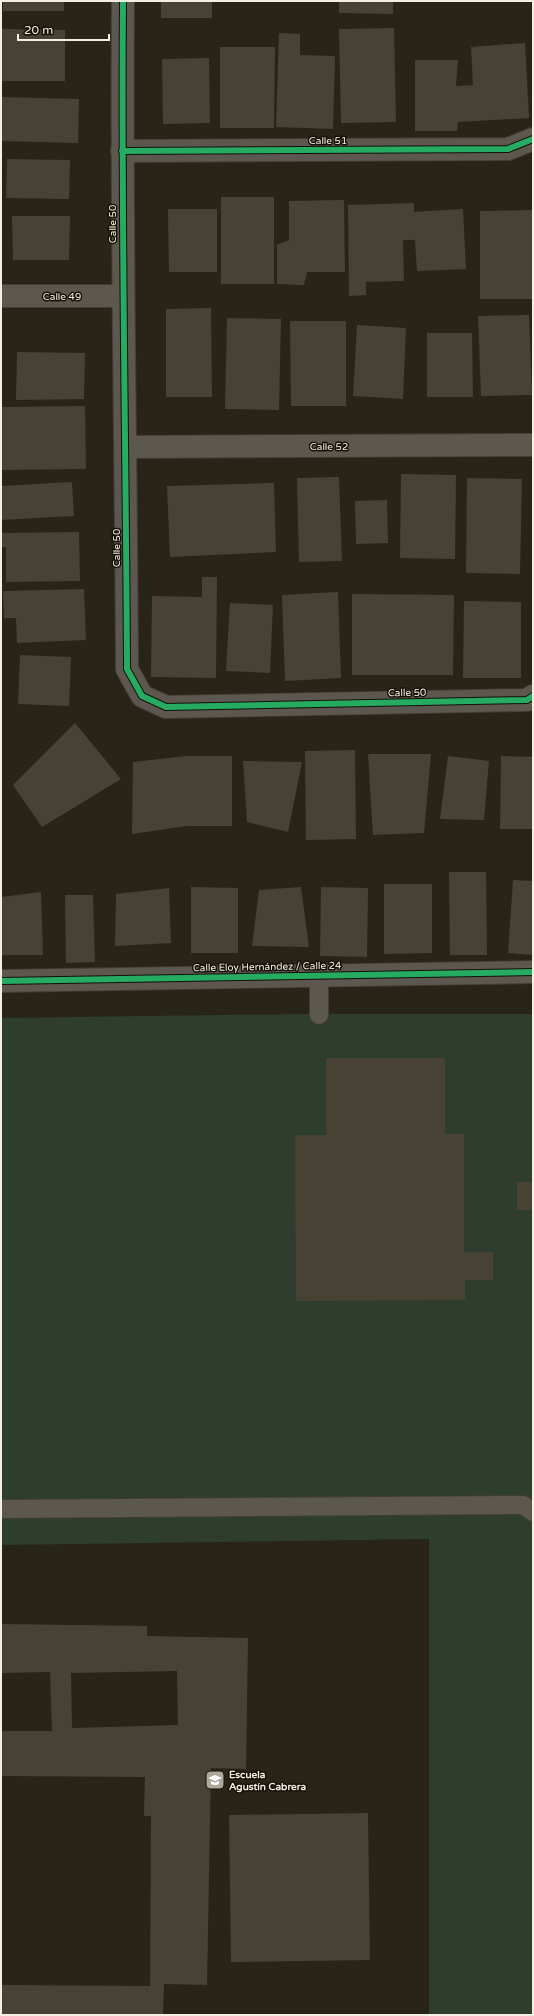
<svg xmlns="http://www.w3.org/2000/svg" width="534" height="2016" font-family="'Varela Round',sans-serif">
	<rect width="100%" height="100%" fill="#292418"/>
	<!-- park -->
	<path fill="#2e3d2d" d="M302,1014h231v1001h-104v-476l-428,6v-527z"/>
	<!-- building -->
	<path fill="#484235" fill-rule="evenodd" d="M3,1h61v10h-61z
		M161,1h51v17h-51z
		M339,1h54v13l-54,-1z
		M394,28l2,94 -55,1 -2,-94z
		M1,29l64,1v51h-64z
		M279,33l21,1v21l35,1 -2,73 -57,-2z
		M525,43l4,75 -71,4 -1,9h-42v-71h43l-2,26 17,-1 -2,-38z
		M220,47h55l-1,81h-54z
		M209,58l1,65 -47,1 -1,-65z
		M1,97l78,2 -1,44 -77,-2z
		M7,159l63,1 -1,39 -63,-1z
		M221,197h53v87h-53z
		M344,200l1,72h-38l-3,13 -27,-1v-39l12,-5v-39z
		M414,203v9l49,-3 3,60 -49,2 -3,-46 1,15h-12l1,41 -38,1v13l-17,1 -1,-91z
		M168,209h49v63h-48z
		M533,210v89h-53v-88z
		M12,216h58l-1,44h-56z
		M211,308l1,89h-46v-88z
		M529,315l3,80 -51,1 -3,-80z
		M227,318l54,1 -2,91 -54,-1z
		M290,321h56v85h-55z
		M357,325l49,3 -3,71 -50,-3z
		M427,333h45l1,64h-46z
		M17,352l68,1 -1,46 -68,1z
		M85,406l1,63 -85,1v-63z
		M401,474l55,1 -1,84 -55,-1z
		M339,477l3,84 -43,1 -2,-84z
		M467,478l55,1 -2,95 -54,-1z
		M72,482l2,34 -73,4v-34z
		M274,483l2,69 -106,5 -3,-71z
		M387,500l1,43 -32,1 -1,-43z
		M79,532l1,49 -74,1v-35h-5v-14z
		M202,577h15l-1,101 -65,-1 1,-81 50,1z
		M84,589l2,51 -69,3 -1,-25h-12l-1,-27z
		M338,592l3,86 -56,3 -3,-86z
		M352,594l102,1 -1,80h-101z
		M464,601l57,1v76h-58z
		M230,603l43,2 -3,68 -44,-2z
		M20,655l51,2 -2,49 -51,-2z
		M75,723l46,56 -79,48 -29,-42z
		M355,750l1,89 -50,1 -1,-89z
		M368,754h63l-7,79 -51,2z
		M187,756h45v70h-45l-55,8 1,-72z
		M448,756l41,5 -5,59 -44,-1z
		M501,756l32,1v72h-33z
		M243,761l59,1 -14,70 -41,-10z
		M449,872h37l1,83h-37z
		M513,880l20,1v74l-25,-2z
		M384,884h48v69l-48,1z
		M191,887l47,1v65h-47z
		M301,887l8,60 -57,-1 7,-56z
		M321,887l47,1 -1,69 -47,-1z
		M169,888l2,55 -56,3 1,-52z
		M41,892l2,63h-42v-58z
		M65,895h28l2,67 -29,1z
		M326,1058h119v76h19v118h29v28h-28v20l-169,1 -1,-166h31z
		M517,1182h16v28h-16z
		M1,1624l146,2v10l101,2 -2,131 -35,-1 -4,217 -43,-1 -1,31h-162v-30l149,1 1,-170h-7l1,-39 -144,-1v-45h51l-2,-59 -49,1zM177,1671l1,54 -106,3 -1,-55z
		M368,1813l2,147 -139,2 -2,-147z"/>
	<g fill="none" stroke-linecap="round" stroke-linejoin="round">
		<!-- lane casing -->
		<g stroke="#423e35" stroke-width="20">
			<path id="lane" d="M319,975v40
				M1,1509l522,-4 10,7"/>
		</g>
		<!-- street casing -->
		<g stroke="#423e35" stroke-width="24">
			<path id="street" d="M123,1c-2,223 3,445 4,668l15,27 24,11 361,-7 6,-4
				M122,151l386,-2 25,-10
				M1,296h121
				M126,447l407,-2
				M1,981l532,-9"/>
		</g>
		<!-- lane -->
		<use href="#lane" stroke="#5c584f" stroke-width="18"/>
		<!-- street -->
		<use href="#street" stroke="#5c584f" stroke-width="22"/>
		<!-- cycleway casing -->
		<g stroke="#151007" stroke-width="8">
			<path id="cycleway" d="M123,1c-2,223 3,445 4,668l15,27 24,11 361,-7 6,-4
				M122,151l386,-2 25,-10
				M1,981l532,-9"/>
		</g>
		<!-- cycleway -->
		<use href="#cycleway" stroke="#26ab63" stroke-width="6"/>
	</g>
	<!-- icons -->
	<defs>
		<g id="school-square" transform="scale(1)"><rect x="-9" y="-9" width="18" height="18" rx="4" fill="#aea89b" stroke="#151007"/><path d="M0-5L7-2L0 1L-7-2ZM-4 1L0 2.5L4 1V4Q0 6-4 4Z" fill="#fff"/></g>
	</defs>
	<g fill-rule="evenodd">
		<use href="#school-square" x="215" y="1780"/>
	</g>
	<g text-anchor="middle" stroke-width="3" stroke-linejoin="round" paint-order="stroke">
		<!-- street labels -->
		<g font-size="10" fill="#f5efe1" stroke="#151007">
			<text x="328" y="144">Calle 51</text>
			<text transform="translate(112 224) rotate(-90)" y="4">Calle 50</text>
			<text x="62" y="300">Calle 49</text>
			<text x="329" y="450">Calle 52</text>
			<text transform="translate(116 548) rotate(-90)" y="4">Calle 50</text>
			<text transform="translate(407 692) rotate(-1)" y="4">Calle 50</text>
			<text transform="translate(267 966) rotate(-1)" y="4">Calle Eloy Hernández / Calle 24</text>
		</g>
		<!-- poi labels -->
		<g font-size="10" font-weight="bold" fill="#f5efe1" stroke="#151007" text-anchor="start">
			<text x="229" y="1778">Escuela<tspan x="229" dy="12">Agustín Cabrera</tspan></text>
		</g>
	</g>
	<!-- border -->
	<rect width="534" height="2016" fill="none" stroke="#f5efe1" stroke-width="4"/>
	<!-- scale -->
	<path d="M18 34v6h91v-6" fill="none" stroke="#f5efe1" stroke-width="2"/>
	<text x="24" y="34" font-size="12" fill="#f5efe1" stroke="#151007" stroke-width="3" paint-order="stroke">20 m</text>
</svg>
